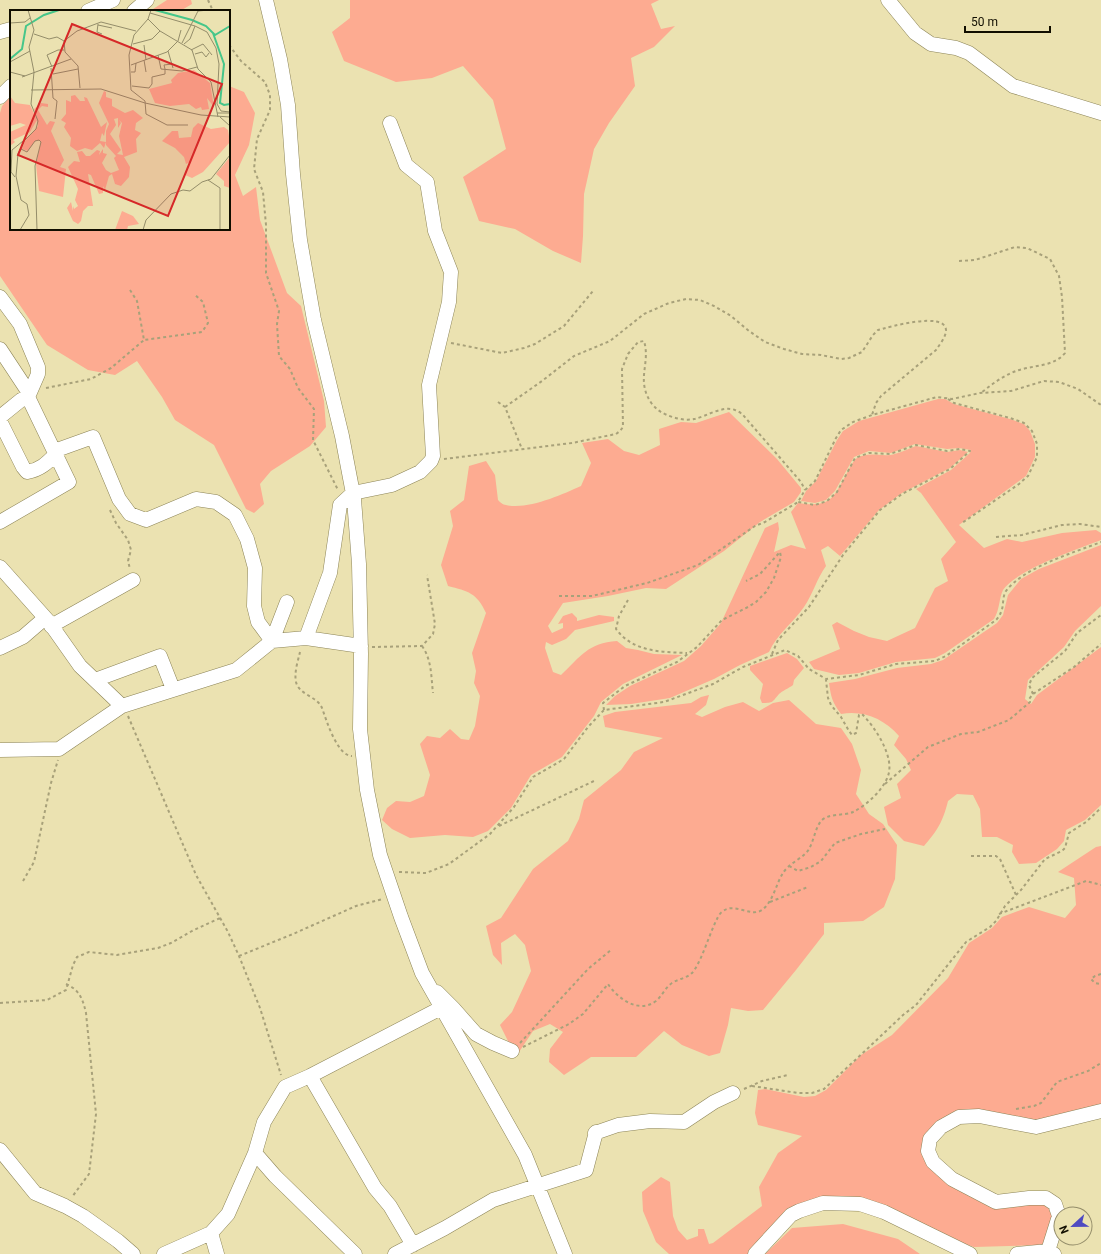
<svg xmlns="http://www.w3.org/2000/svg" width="1101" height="1254" font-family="Roboto,sans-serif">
	<rect width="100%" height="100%" fill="#ebe2b1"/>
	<!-- green -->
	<path fill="#fdab91" d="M167,0h24l1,4 -12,7h-30z
		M350,0h309l-8,4 10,25 14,-3 -21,21 -23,11 4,28 -26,37 -15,26 -10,45 -1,42 -2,27 -28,-12 -38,-22 -36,-8 -16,-44 43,-28 -13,-49 -30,-34 -31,12 -36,4 -52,-21 -12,-29 18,-14z
		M229,86l15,6 11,21 -6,32 -14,30 8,21 13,-9 4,33 27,73 14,13 23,95 2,26 -16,19 -39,25 -11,13 4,20 -10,9 -8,-4 -32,-64 -39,-25 -13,-23 -25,-36 -22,14 -27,-5 -41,-25 -47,-69v-163l2,-7 9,-10v133h218z
		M938,399h7l9,5 56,15 14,5 6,7 5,13v13l-9,19 -67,49 25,23 23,-9 15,3 40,-9 34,-3 5,3v7c-23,9 -85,30 -98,50 -4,8 -3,19 -9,29l-49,34 -10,5 -39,4 -37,11 -20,2 -25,-6 -5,-7 31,-13 -8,-24 5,-3 17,9 15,6 18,4 28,-13 20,-40 13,-7 -7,-22 15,-17 -35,-49 -5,-4 35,-19 19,-17 1,-3 -12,-2 -12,1 -32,-5 -24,9 -22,-2 -15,6 -19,34 -9,9 -11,3 -14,-2 5,-10 10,-10 21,-41 6,-9 16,-10z
		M729,412l48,47 24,29v4l-7,10 -34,20 -36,29 -58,38 -20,-1 -38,8 -45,7 -15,23 4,7 11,-5v-5l-5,1 5,-8 9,-3 5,5v3l22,-6 15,2v4l-39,9 -9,9 -14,6 -6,-3 -1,6 8,24 8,3c20,-19 27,-32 56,-34l9,7 12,2 16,4 28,1 -59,29 -22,18 -7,14 -32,41 -31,18 -20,33 -23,23 -15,6 -28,-2 -35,3 -18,-9 -10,-9 5,-12 9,-7 14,1 14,-6 6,-21 -10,-31 7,-8 13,2 10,-9 11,10 8,1 6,-14 5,-30 -6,-13 2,-12 -4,-18 14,-40c-9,-20 -18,-22 -38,-27l-7,-21 12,-39 -3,-15 14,-11 5,-34 17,-5 9,14 3,25c2,2 5,5 8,5 22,5 55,-10 75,-19l10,-23 -9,-20 26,-4 16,12 15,4 21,-10 -1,-16 22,-7 15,1z
		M916,446l31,6 13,-2 8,2 -18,16 -48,25 -23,17 -39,46 -12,-10 -7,4 5,16c-9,12 -13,28 -22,41 -11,16 -27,27 -35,45l-29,13 -26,14 -44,19 -39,6 -25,1 9,-9 15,-10 54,-25 17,-15 20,-23 44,-95 13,-6 1,7 -5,23 17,-7 15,4 -15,-37 7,-9c34,5 35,-5 50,-32 2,-4 5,-10 9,-13 11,-6 21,-2 33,-3 8,-1 18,-6 26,-9z
		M1101,545v61l-26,25 -11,16 -36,33 -3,19 6,5 6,-9 64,-48v158l-16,15 -19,10 -2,11 -7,8 -21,14 -17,1 -7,-12 1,-7 -16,-8h-15l-2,-28 -7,-14 -16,-1 -9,7c-5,20 -10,29 -24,45l-20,-5 -16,-16 -4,-18 17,-9 -4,-14 14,-14 -5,-11 -12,-14 5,-9c-15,-17 -35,-26 -58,-22 -9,-12 -10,-17 -12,-31l26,-4 42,-11 34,-4 12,-4 54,-37 6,-8 5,-20 13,-16 18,-10z
		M787,653l10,6 7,9 -10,12 -1,5c-4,3 -11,6 -14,9 -7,8 -5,9 -17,9l-2,-5 3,-14 -13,-14v-4z
		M709,695l-3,10 -11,9 7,3 23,-10 18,-5 16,9 14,-8 16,-3 27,24 25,4 11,16 9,26 -5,24 13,20 14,10 14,21 -2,34 -11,28 -21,14 -39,2v11l-28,36 -33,40 -15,1 -17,-3 -3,17 -8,28 -11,3 -27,-11 -18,-14 -28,26h-45l-27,18 -15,-13 1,-13 13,-17 -13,-8 -17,7 -14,21 -10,-9 -9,-18 12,-13 19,-41 -6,-26 -10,-11 -14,9 1,22 -9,-10 -7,-29 15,-8 32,-49 35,-28 11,-22 5,-19 37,-30 13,-18 29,-14 -58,-11 -2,-11 12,-4 76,-9 10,-6z
		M1101,846v261l-65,17 -75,-11 -36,39 68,52 44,-4 18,13 -5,28 -9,4 -67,2 -23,-8 -67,-31 -79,-4 -55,50h-81l-13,-12 -13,-31 -1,-19 19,-15 9,5 3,34 5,14 9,10 11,-4v-7h6l5,15 4,-1 49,-37 -3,-19 19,-34 24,-17 -44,-11 -3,-12 3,-23 7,-1 39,8 11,-1 11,-6 35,-35 31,-20 56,-57 21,-35 23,-15 10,-11 27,-10 36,11 11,-13 -2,-27 -16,-6 38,-25z
		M843,1224l55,15 22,15h-155l27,-26z"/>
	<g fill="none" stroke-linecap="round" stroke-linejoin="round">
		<!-- minor casing -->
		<g stroke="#8c8457" stroke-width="15">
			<path id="minor" d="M266,0l14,59 8,46 5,69 7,66 14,80 28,116 12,63 5,65 2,90 -1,75 7,61 13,65 21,62 21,56 103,182 40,99
				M888,0l27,33 16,11 25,4 13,5 44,33 88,27
				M88,11l25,-11
				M134,11l13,-11
				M0,32l11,-3
				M0,97l11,-11
				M0,297l20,27 18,43v7l-10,23 41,85 -69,40
				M0,349l29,44
				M0,417l21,-17 7,-3
				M0,421l23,46 4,5c13,-2 20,-9 29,-18
				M54,451l39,-14 26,62 11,15 16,6 50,-21 20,3 19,13 12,24 8,29 -1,38 4,16 14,19
				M0,567l49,55 31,44 42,40
				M51,626l82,-46
				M306,638l55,8
				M272,641l15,-39
				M0,648l23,-11 22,-19
				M95,680l65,-24 13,33
				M0,750l59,-1 63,-43 114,-36 36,-29 34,-3 24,-65 10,-68 13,-12 39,-8 28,-13 11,-11 2,-5 -4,-71 20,-83 2,-30 -16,-41 -8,-49 -21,-17 -16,-42
				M437,992l16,16 23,26 17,9 19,8
				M310,1076l65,112 15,18 23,39
				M595,1133l23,-8 32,-4 34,1 30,-20 19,-9
				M0,1150l35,43 30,13 18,10 35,25 15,13
				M255,1153l20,23 80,78
				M211,1233l6,21
				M1048,1251l11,-35 -4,-12 -9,-6h-17l-33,4 -44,-23 -19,-17 -5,-11 2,-12 11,-12 18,-10 20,-1 57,11 65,-16
				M164,1254l47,-21 17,-19 27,-61 9,-31 21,-35 25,-11 131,-68
				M395,1254l50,-26 48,-28 93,-30 10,-38
				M755,1254l36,-39 8,-4 24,-8 37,1 24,8 86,42
				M1017,1254l31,-3 6,3"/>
		</g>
		<!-- path -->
		<path stroke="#a8a17a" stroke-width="2" stroke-dasharray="3 3" stroke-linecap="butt" d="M208,0l5,11
			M229,45l12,16 24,21 5,13v15l-13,29 -3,30 9,23 3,33v48l13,38 -2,13 2,32 11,13 8,19 16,21 -1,31 25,50
			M959,261l16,-1 40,-13 12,1 23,11 9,17 3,21 3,56c-11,14 -33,12 -49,18 -13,5 -24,13 -35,22
			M130,290l7,11 7,39 58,-8 6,-9 -5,-21 -9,-8
			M451,343l51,10 22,-5 11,-4 29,-18 29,-35
			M46,388l45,-9 20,-11 33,-28
			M948,399l6,4 56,15 14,5 8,8 5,13v13l-9,19 -9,8 -57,39
			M498,402l7,5 17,42
			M505,407l37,-26 32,-25 36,-15 34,-27 25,-11 17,-4 14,1 14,6 17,10 18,15 16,11 19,7 18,5 19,1 20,4 8,-1 13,-6 11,-17 5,-5c11,-3 67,-19 68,0 0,7 -6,14 -10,20l-55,46 -5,7 -4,12
			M444,459l128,-16 44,-9 4,-3 3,-4 -1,-58 6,-15 10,-12 6,-1c7,23 -9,39 8,63 4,5 8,8 15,11 7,3 18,6 27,4 12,-2 28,-14 41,-9 3,1 6,3 8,5l58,67 4,8
			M110,510l6,13 12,17 3,10 -3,11 2,8
			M996,537l26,-2 40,-10 18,-1 21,3
			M559,596h33l55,-13 51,-18 57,-39 10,-4 33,-20 7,-12 10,-9 21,-43 5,-8 12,-8 19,-7 65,-18 15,2 28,-6 31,-2 33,-10 15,1 19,7 23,16
			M628,600l-9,16 -3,13c17,23 45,23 71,24
			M422,646c10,14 9,31 11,47
			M372,647l50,-1 11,-12 2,-10 -8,-49
			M300,652c-2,9 -6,20 -4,30 3,13 21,14 26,26 4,11 15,48 30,48
			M772,654l6,-14 31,-33 34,-52 37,-45 22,-16 48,-25 20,-18 -10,-2 -13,2 -31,-6 -26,9 -21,-1 -14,5 -18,34 -10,9 -12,4 -17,-3
			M1033,694l-4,-9 3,-7 33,-27 12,-18 24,-18
			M604,710l-1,-7 22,-17 52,-24 20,-15 25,-27 26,-13 8,-5 10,-10 8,-14 7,-21 -1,-5 -20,22 -14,7
			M128,716l68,159 32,57 11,24 21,52 21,67
			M885,784l43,-37 33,-13 17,-2 31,-12 21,-18 -1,-3 4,-5 41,-27 27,-23
			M499,826l97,-46
			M971,856h25l4,3 16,36
			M789,866l9,5 13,-4 10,-6 14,-18 26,-9 24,-5
			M399,872l27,1 23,-9 41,-30 24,-27 19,-30 31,-18 24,-32 16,-17 60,-8 49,-18 30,-17 42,-17 13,6 11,13 17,10 33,-4 37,-11 39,-3 11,-5 50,-36c2,-2 4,-5 5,-8 3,-6 1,-15 5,-21 18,-24 67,-38 95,-49
			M23,881l11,-19 17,-79 7,-23
			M770,902l38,-15
			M999,914l87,-33 15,4
			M239,956l54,-22 63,-28 27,-7
			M1101,974l-6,2 -4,3 4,4 6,1
			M66,984c14,6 17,16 20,29l10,101 -7,60 -17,23
			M0,1003l47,-3 19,-10 7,-25 4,-8 12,-5 28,3 41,-7 13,-5 21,-12 28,-13
			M520,1043l68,-74 23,-19
			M523,1047l46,-23 14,-10 25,-30c10,15 31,30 48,17 6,-5 9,-13 16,-18 8,-5 18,-5 23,-14 9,-15 14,-34 22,-50 1,-2 3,-6 5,-7 12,-11 28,6 40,-2 11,-8 14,-26 21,-37 6,-10 22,-16 26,-24 5,-9 6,-20 12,-28 7,-8 23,-5 32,-9 14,-7 30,-22 35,-36 7,-19 -13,-49 -26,-62l-3,1 -3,18 -4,2 -3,-4 -8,-14 -10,-12 -3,-7 -2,-18
			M752,1086l46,7h14l12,-4 42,-39 37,-35 13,-10 50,-63 24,-15 6,-6 9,-15 16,-16 24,-31 17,-8 3,-3 4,-15 17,-11 15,-14
			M744,1089l18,-8 26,-6
			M1016,1109l18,-3 7,-3 16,-21 31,-11 13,-8"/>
		<!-- minor -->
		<use href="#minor" stroke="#fff" stroke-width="14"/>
	</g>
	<!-- overview -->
	<g transform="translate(10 10)">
		<rect width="220" height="220" fill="#ebe2b1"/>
		<path d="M184,60l16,13 4,24 -7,-9 2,11 -7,1 -1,-3 -5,2 -7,-5 -19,2 -15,-3 -6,-14 23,-6 -1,-3 7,-7zM94,81l2,1v5l6,2v7l13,7 8,-3 10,8 -7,5 -1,7 6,3 -5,6 1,13 -13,5 6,10 -1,10 -8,9 -6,-2 -3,-10 -3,2 -4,14 -2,-4v7l-4,1 -8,-19 -3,-1 5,32h-5l-5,5 -2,10 -3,3 -5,-3 -6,-13 4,-6 2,9v-5l1,3 4,-3 -3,-6 3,-11 -10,-22 6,-6 6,1 -3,-10 5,-1 4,5h4l7,-6 3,1 -1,4 4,-6v4l4,1 -5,9 4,7 5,3 8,-3 -5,-12 2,-2 -10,-11v-14l3,-7 -10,-21zM108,108v10l3,-5 -2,-3 3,3 -3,13 4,19 -6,-1 4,-4 -11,-16 -1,-6 1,6 6,-9 -2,-6zM65,85l5,6h5l-1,-4 3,1 14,29 6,-5 -3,14 -2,-3 -2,8 6,1 -2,6 -4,-5 -8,7 -7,-2 -8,3 -7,-5 1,-8 -7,-11 2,-4 -5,-3 5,-6v-14l5,2v-6zM0,86l5,7 15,2 7,15 -7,12 -17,8 2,2 -5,4v-14l16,-7 -6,-2 -10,3zM31,93l7,1v3l-6,-1 -4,4 9,15 3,-4 5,1 -4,9 13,29 -4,7 6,2 -3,28 -24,-6 -3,-26 5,-24h-6l-7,10 -6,-2 3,-8 13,-15 -4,-17zM188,113l13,6 13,-2 4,3 2,12 -27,30 -11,6 -7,-3 5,-13 -4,2 -2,-7 -9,-9 -13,-7 10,-10h6l1,7 12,-1 2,-9zM220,147v31l-6,-2v-5l-8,-7zM112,201l11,5 6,8 -11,2 -1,4h-12z" fill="#fdab91" fill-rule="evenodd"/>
		<path fill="none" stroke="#46c68a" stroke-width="2" d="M145,0l37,10 14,6 7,7 11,31 -4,39 4,2 6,-1M203,23l2,2 15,-9M0,49l12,-10 4,-23 18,-11 15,-5"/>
		<path fill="none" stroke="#948d6a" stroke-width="1" d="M141,0l-3,9 -14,16 -5,20 2,35 14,11 1,13 21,11h21M140,3l45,13 12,6 9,16 3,16 -2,40 4,7 9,1M138,9l12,12 32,19 6,19 13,13 7,35M0,13l15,-1 5,-4M88,14l-1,8 5,2M88,15l14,3M24,24l15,5 8,-2 7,4M54,31l13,-10 24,-9 35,9M54,31l1,11 13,14 2,22M172,33l16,-32 11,-1M123,34l19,-5 8,-8M174,34l6,-5 5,-13M134,35l2,15M181,40l12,-6 9,11M158,41l5,17M185,44l7,-2 4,5 3,-4M148,45l3,14 21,2 15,-4M134,50l2,12M0,52l20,-11M121,55l36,-13 11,-11 3,-11M42,57l-5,-12 11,-5h6M41,58l2,30 4,3M155,59l-1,-4 8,-1M0,62l15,4M121,62h4l1,-9M43,64l25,-5M12,67l49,-18M122,76l17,2 3,-4v-7l13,-3v-5M21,80l70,-1 44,14 56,12 29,2M207,103h13M210,107l10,9M45,109l2,-18M11,139l6,3 8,-11 4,-1 2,2 -6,24 2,64M5,167l-4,-5 1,-22 11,-9M198,170l12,8v42M10,220l9,-15 -2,-11 -6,-4 -5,-24 2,-22 6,-13 12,-12 2,-8 -7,-17 3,-32 -5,-25 5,-17 -6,-20M133,220l3,-10 25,-26 12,-4 7,1 12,-9 9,-3 19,-24"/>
		<path fill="#d62828" fill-opacity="0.15" stroke="#d62828" stroke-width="2" d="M62,14l150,60 -54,132 -150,-61z"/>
		<rect width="220" height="220" fill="none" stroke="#110e00" stroke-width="2"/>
	</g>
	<!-- north arrow -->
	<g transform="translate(1073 1226) rotate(248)"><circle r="19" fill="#ebe2b1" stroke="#948d6a"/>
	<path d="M0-3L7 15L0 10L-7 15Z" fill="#4f4ac1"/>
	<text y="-6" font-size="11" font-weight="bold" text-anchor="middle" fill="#110e00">N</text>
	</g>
	<!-- scale -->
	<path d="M965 26v6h85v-6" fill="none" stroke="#110e00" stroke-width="2"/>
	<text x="971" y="26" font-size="12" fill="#110e00" stroke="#ebe2b1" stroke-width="3" paint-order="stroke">50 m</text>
</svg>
